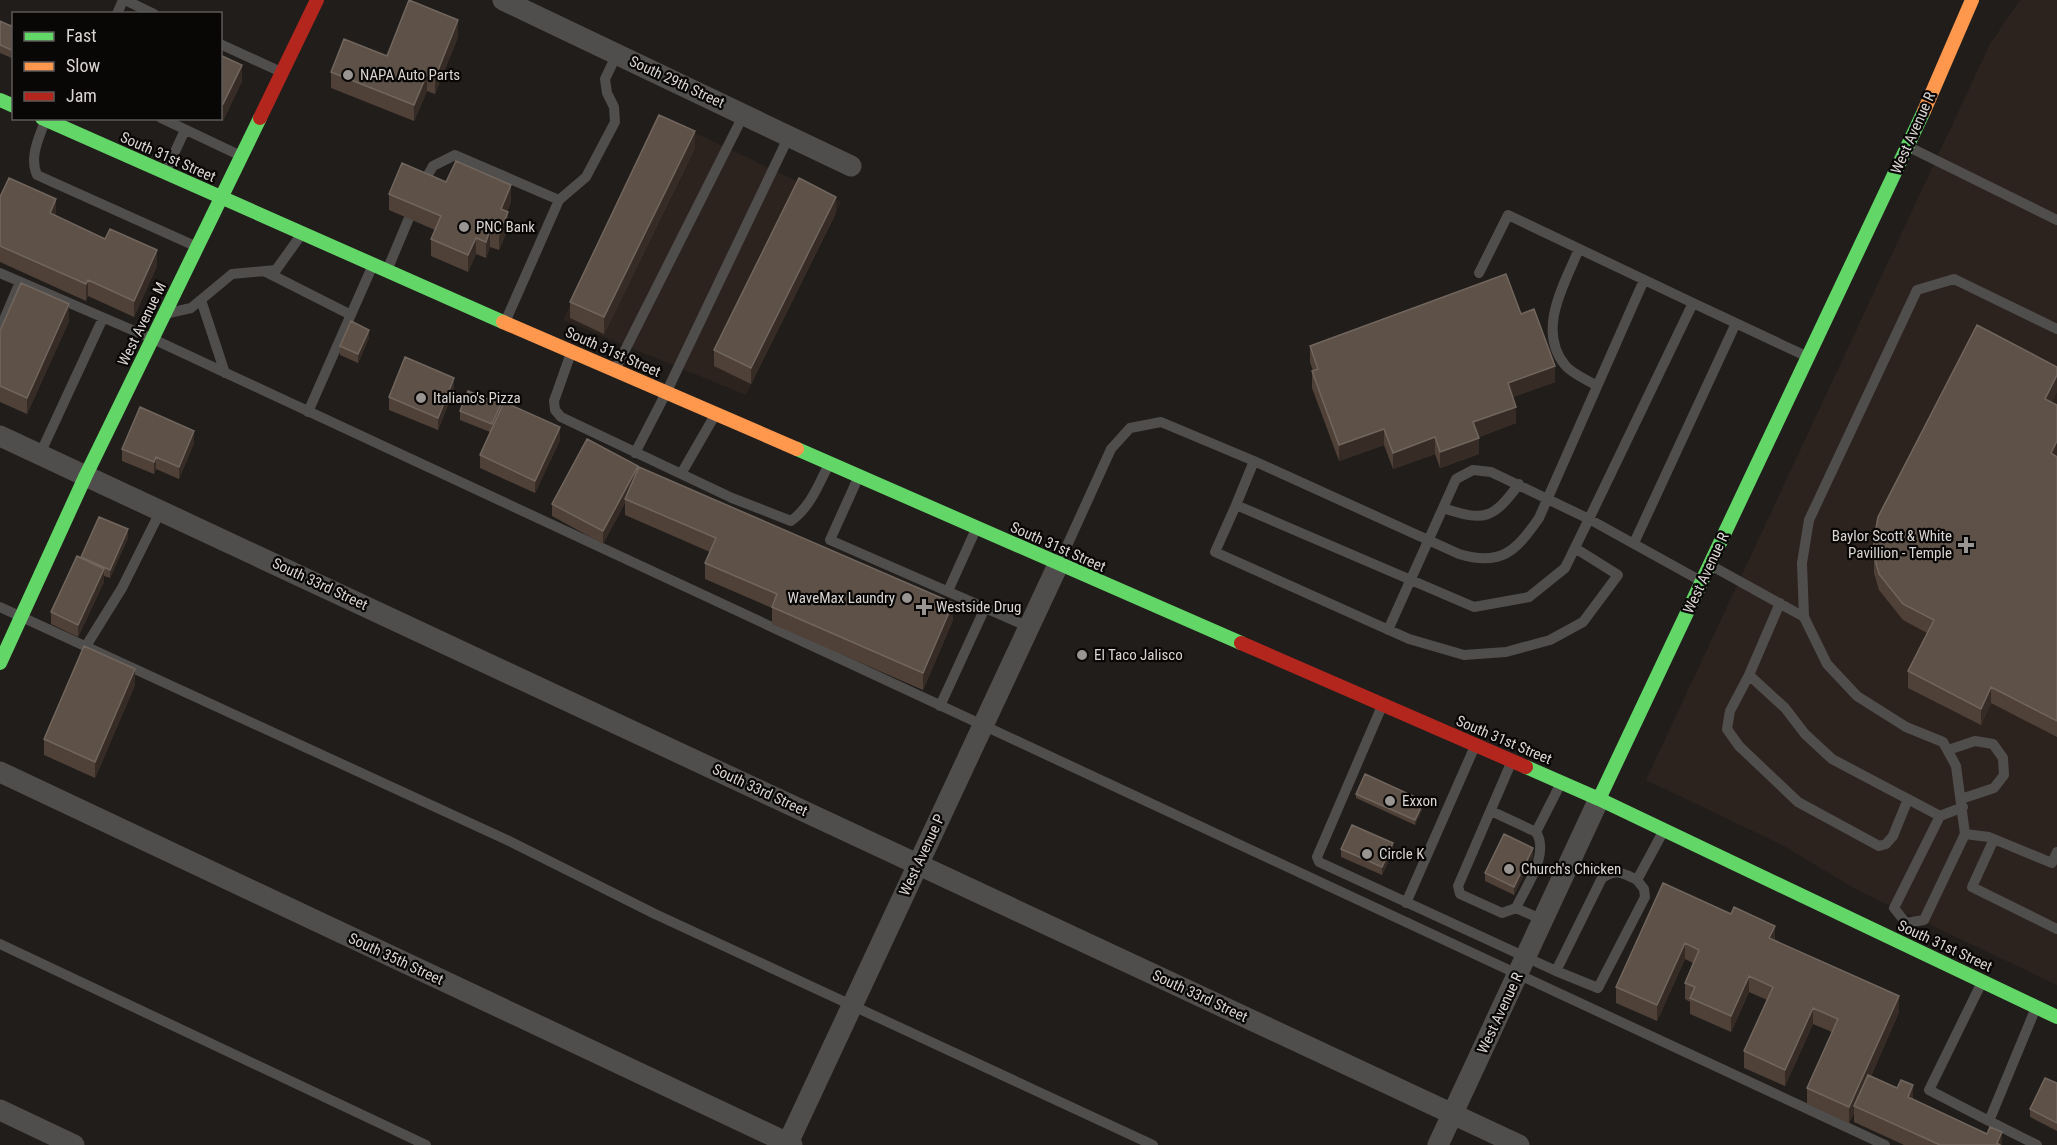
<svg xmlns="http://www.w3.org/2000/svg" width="2057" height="1145" font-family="'Roboto Condensed',sans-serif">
	<rect width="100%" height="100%" fill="#201d1b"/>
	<!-- built -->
	<path fill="#2d231e" d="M2020,0h37v985l-198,-94 -75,-45 -138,-66 344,-736z
		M657,115l184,87 -95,193 -183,-75z"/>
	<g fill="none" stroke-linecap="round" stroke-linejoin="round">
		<!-- lane -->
		<path stroke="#504e4d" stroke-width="10" d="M125,0l29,14
			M117,14l6,-14
			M220,44l59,27
			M161,118l78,37
			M45,121c-6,17 -16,36 -8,54l158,71
			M1911,148l146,72
			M166,171l19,-41
			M421,187l12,-21 22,-11 104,45 -53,120
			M559,200l27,-23 29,-55 -1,-15 -7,-14 -2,-14 12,-25
			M1579,249c-14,34 -43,81 -14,116 7,9 23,15 32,21
			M388,268l21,-50
			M266,272l85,43
			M0,273l153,66 1732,806
			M1479,273l29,-58 185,88
			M201,300l24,73
			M169,313l22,-5 41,-34 44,-4 25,-35
			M0,329l20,-47
			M571,353l-17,48 1,9 6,7 171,81 59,23c19,-14 27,-35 37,-55
			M616,368l128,-254
			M308,412l64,-145
			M635,453l31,-60 123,-257
			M40,454l63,-136
			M1254,461l205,93c42,13 57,-3 80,-36l105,-238
			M681,474l34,-59
			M858,478l-28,62 199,87
			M1236,505l-21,47 194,87 55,16 42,-3 44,-12 33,-18 35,-47 -43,-27
			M1443,508c42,14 50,11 76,-24
			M1634,543l102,-220
			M1060,561l51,-112 19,-21 31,-6 93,39 -18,44 238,102 55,-10 36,-29 24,-49 112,62
			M1712,566l92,51 -2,-54 7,-43 108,-230 37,-11 103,50
			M948,591l28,-62
			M1780,603l-31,72 36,33 20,26 27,25 108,57
			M0,607l507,233 148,74 498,231
			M1804,617l23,47 30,32 49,31 37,15 13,24 9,68 -41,86 -18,3
			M1388,630l68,-151 17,-9 18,2 98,47 104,-216 115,54
			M86,646l36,-58 39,-78
			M1749,675l-19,36 -3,18 12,17 59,56 81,44 7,-2 7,-8 15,-37
			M940,706l45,-98
			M1382,706l-65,151 2,5 237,109
			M1948,750l27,-9 18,3 10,14 1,17 -10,13 -33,11
			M1511,763l-53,123 2,8 42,19 14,-5 27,12
			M1491,811l45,21
			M1965,834l24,3 63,26 5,-11
			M1994,839l-22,48 85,42
			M1637,880l7,9 1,8 -47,91 -42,-17 46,-93c14,-10 21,-5 35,2l27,-50
			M1406,903l69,-157
			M1516,908c10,-22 34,-54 20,-76l25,-49
			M1906,923l-12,-15 46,-92 23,-9
			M0,944l426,201
			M1981,984l-52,106 60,31
			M2035,1010l-46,111 48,24"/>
		<!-- street -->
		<path stroke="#504e4d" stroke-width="21" d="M503,0l348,166
			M0,436l1519,709
			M0,772l792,373
			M0,1110l74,35
			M787,1145l271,-580
			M1438,1145l161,-346"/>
		<!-- fast -->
		<path stroke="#63d668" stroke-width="14" d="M0,100l14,6
			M42,118l461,204
			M797,449l444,194
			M0,663l86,-188 174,-357
			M1526,767l73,32 458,218
			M1599,799l325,-688"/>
		<!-- slow -->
		<path stroke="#ff974d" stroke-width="14" d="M1924,111l48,-111
			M503,322l294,127"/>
		<!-- jam -->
		<path stroke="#b3261e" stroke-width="14" d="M260,118l57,-118
			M1241,643l285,124"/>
	</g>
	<!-- wall -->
	<path fill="#4f4138" d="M14,20v39l-14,-6v-32l11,5z
		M458,37l-23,57 -8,-3 -13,30 -83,-33v-16z
		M220,55l22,26 -19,40 -5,-3h2z
		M695,148l-91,186 -34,-16v-16z
		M446,182l65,19 -4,11 1,17 -9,21 -9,-3 -4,11 -10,-4 -8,18 -37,-16v-17l4,-9 -46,-20v-16z
		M0,197l56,18v1l101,50 -23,51 -46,-21 -2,5 -86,-39z
		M836,213l-85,171 -37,-18v-16z
		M1521,314l34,68 -42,15 3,26 -37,14v17l-39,14 -5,-14 -42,15 -9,-24 -45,16 -27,-73v-17h1l-3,-9v-16z
		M69,321l-42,93 -27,-12v-71z
		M369,338l-11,25 -18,-8v-9z
		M454,390l-16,40 -49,-20v-13z
		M2057,391l-6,12 6,2v332l-66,-34 -10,22 -73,-37v-17l19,-38 -24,-13 -24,-30 -5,-17v-34z
		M501,410l59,30 -25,53 -55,-25v-13l10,-23 -30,-12v-9z
		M194,443l-15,36 -23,-10 -2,5 -32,-13v-12z
		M638,469l315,151 -30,70 -151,-66v-16l-67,-29v-16l5,-11 -85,-37v-12l-22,41 -51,-28v-12z
		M128,538l-18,40 -6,-2v6l-26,55 -27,-13v-12l30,-54z
		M135,685l-40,93 -51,-23v-16z
		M1356,794l68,11 -9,20 -59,-27z
		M1341,849l52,3 -11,23 -41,-18z
		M1533,856l-19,39 -29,-14v-8z
		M1731,914l168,98 -28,64 42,24 89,45h-98l-50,-23v-9l-5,10 -42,-19v-16l25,-56 -19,-8 -28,62 -41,-18v-17l23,-51 -18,-8 -18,40 -41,-18v-12l-5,-3v-16l8,-20 -8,-4 -28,62 -41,-18v-16z
		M2057,1083v48l-27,-14v-8z"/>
	<!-- shaded-wall -->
	<path fill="#362c25" d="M458,20v17l-23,57v-16z
		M242,65v16l-19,40v-17z
		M427,74v17l-13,30v-16z
		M695,131v17l-91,186v-17z
		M511,185v16l-10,25v-17z
		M836,197v16l-85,171v-16z
		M56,199v16l-6,15v-17z
		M508,212v17l-9,21v-16z
		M490,230v17l-4,11v-16z
		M476,238v16l-8,18v-17z
		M157,250v16l-23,51v-16z
		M88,280v16l-2,5v-17z
		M69,304v17l-42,93v-16z
		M369,330v8l-11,25v-9z
		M1555,366v16l-47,17v-16z
		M2057,375v16l-12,25v-17z
		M454,378v12l-16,40v-12z
		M501,404v9l-9,20v-9z
		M1516,407v16l-43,16v-17z
		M560,427v13l-25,53v-12z
		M1384,429v16l-45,16v-16z
		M194,431v12l-15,36v-12z
		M1435,437v17l-42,15v-16z
		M1479,438v16l-39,14v-16z
		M2057,441v16l-6,-4z
		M156,457v12l-2,5v-12z
		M638,466v13l-13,20v4l-22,41v-13z
		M128,529v9l-18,40v-8z
		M104,569v13l-26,55v-12z
		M953,603v17l-30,70v-17z
		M135,669v16l-40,93v-16z
		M1991,687v16l-10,22v-16z
		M1424,801v4l-9,20v-5z
		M1393,843v9l-11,23v-8z
		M1533,848v8l-19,39v-8z
		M1775,926v16l-6,-4z
		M1685,943v16l-28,62v-16z
		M1749,976v16l-18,40v-16z
		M1899,996v16l-42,95 -3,-1v7l-5,10v-16z
		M1813,1008v16l-28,62v-16z
		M1913,1085v17l-5,-5z
		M2002,1132v13h-5v-2z"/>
	<!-- building -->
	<path fill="#5e5148" stroke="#71665e" stroke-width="1.5" d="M409,0l49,20 -23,58 -8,-4 -13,31 -83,-33 13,-33 43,17z
		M14,20v31l-14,-6v-24l11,5z
		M220,55l22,10 -19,39 -3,-1z
		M659,115l36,16 -91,186 -34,-15z
		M456,161l55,24 -10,24 7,3 -9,22 -9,-4 -4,12 -10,-4 -8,17 -37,-16 10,-23 -52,-22 13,-31 44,19z
		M9,178l47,21 -6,14 55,26 5,-10 47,21 -23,51 -46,-21 -2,4 -86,-38v-49z
		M799,178l37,19 -85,171 -37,-18z
		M1506,274l15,40 13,-5 21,57 -47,17 8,24 -43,15 6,16 -39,14 -5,-15 -42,16 -9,-24 -45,16 -27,-74 6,-2 -8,-23z
		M21,283l48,21 -42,94 -27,-12v-55z
		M351,321l18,9 -11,24 -18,-8z
		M1977,325l80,42v8l-12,24 12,6v36l-6,12 6,4v264l-66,-34 -10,22 -73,-38 26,-51 -31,-16 -24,-30 -5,-18v-17l4,-22z
		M405,357l49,21 -16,40 -49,-21z
		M468,391l33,13 -9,20 -32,-13z
		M504,402l56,25 -25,54 -55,-26z
		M140,407l54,24 -15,36 -23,-10 -2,5 -32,-13z
		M587,439l51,27 -35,65 -51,-27z
		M639,467l314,136 -30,70 -151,-66 5,-13 -72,-31 11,-25 -91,-39z
		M99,517l29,12 -18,41 -29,-13z
		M77,556l27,13 -26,56 -27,-13z
		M84,646l51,23 -40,93 -51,-23z
		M1365,774l59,27 -9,19 -59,-26z
		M1352,825l41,18 -11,24 -41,-18z
		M1504,834l29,14 -19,39 -29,-14z
		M1663,883l68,31 3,-7 41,19 -6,12 130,58 -50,111 -42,-19 31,-69 -25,-11 -28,62 -41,-19 29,-64 -24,-11 -18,40 -41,-18 5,-11 -10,-4 14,-33 -14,-7 -28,62 -41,-18z
		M1868,1075l29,13 4,-8 12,5 -5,12 79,37 3,-7 12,5 -5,11 3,2h-60l-86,-39z
		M2045,1078l12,5v40l-27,-14z"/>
	<!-- markers -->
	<g fill="#989593" stroke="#090706" stroke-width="2">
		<circle cx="348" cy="75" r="6"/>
		<circle cx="464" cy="227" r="6"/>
		<circle cx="421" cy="398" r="6"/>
		<path d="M1963 536h6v6h6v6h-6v6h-6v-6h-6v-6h6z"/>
		<circle cx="907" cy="598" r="6"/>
		<path d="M921 598h6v6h6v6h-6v6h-6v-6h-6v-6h6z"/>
		<circle cx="1082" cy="655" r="6"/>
		<circle cx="1390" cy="801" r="6"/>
		<circle cx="1367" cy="854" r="6"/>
		<circle cx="1509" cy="869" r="6"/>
	</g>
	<g text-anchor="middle" stroke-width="4.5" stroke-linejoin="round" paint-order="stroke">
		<!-- poi labels -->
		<g font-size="15" fill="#d9d5d3" stroke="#090706" text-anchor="start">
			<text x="360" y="80">NAPA Auto Parts</text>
			<text x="476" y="232">PNC Bank</text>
			<text x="433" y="403">Italiano's Pizza</text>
			<text x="1952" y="541" text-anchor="end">Baylor Scott &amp; White<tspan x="1952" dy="17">Pavillion - Temple</tspan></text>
			<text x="895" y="603" text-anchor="end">WaveMax Laundry</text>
			<text x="936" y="612">Westside Drug</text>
			<text x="1094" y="660">El Taco Jalisco</text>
			<text x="1402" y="806">Exxon</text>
			<text x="1379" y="859">Circle K</text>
			<text x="1521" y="874">Church's Chicken</text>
		</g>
		<!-- street labels -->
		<g font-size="15" fill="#d9d5d3" stroke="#090706">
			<text transform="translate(677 82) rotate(25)" y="5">South 29th Street</text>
			<text transform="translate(1913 133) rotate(-66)" y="5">West Avenue R</text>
			<text transform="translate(168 157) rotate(24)" y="5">South 31st Street</text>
			<text transform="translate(142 324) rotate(-64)" y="5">West Avenue M</text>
			<text transform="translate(613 352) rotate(24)" y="5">South 31st Street</text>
			<text transform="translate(1058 547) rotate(24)" y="5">South 31st Street</text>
			<text transform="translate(1706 573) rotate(-65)" y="5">West Avenue R</text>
			<text transform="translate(320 584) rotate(25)" y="5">South 33rd Street</text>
			<text transform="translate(1504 740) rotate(23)" y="5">South 31st Street</text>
			<text transform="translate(760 790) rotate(25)" y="5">South 33rd Street</text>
			<text transform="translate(922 855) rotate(-65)" y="5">West Avenue P</text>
			<text transform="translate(1945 946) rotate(25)" y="5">South 31st Street</text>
			<text transform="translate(396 959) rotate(25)" y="5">South 35th Street</text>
			<text transform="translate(1200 996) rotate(25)" y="5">South 33rd Street</text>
			<text transform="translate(1500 1013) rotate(-65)" y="5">West Avenue R</text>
		</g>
	</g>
	<!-- legend -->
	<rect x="12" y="12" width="210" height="108" fill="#090706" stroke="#5c5958" stroke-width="1.5"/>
	<rect x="24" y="32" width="30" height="9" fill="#63d668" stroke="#5c5958" stroke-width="1.5"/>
	<text x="66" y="42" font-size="18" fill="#d9d5d3">Fast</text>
	<rect x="24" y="62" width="30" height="9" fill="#ff974d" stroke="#5c5958" stroke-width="1.5"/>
	<text x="66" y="72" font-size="18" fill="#d9d5d3">Slow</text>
	<rect x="24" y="92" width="30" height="9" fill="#b3261e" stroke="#5c5958" stroke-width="1.5"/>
	<text x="66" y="102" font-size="18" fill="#d9d5d3">Jam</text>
</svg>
